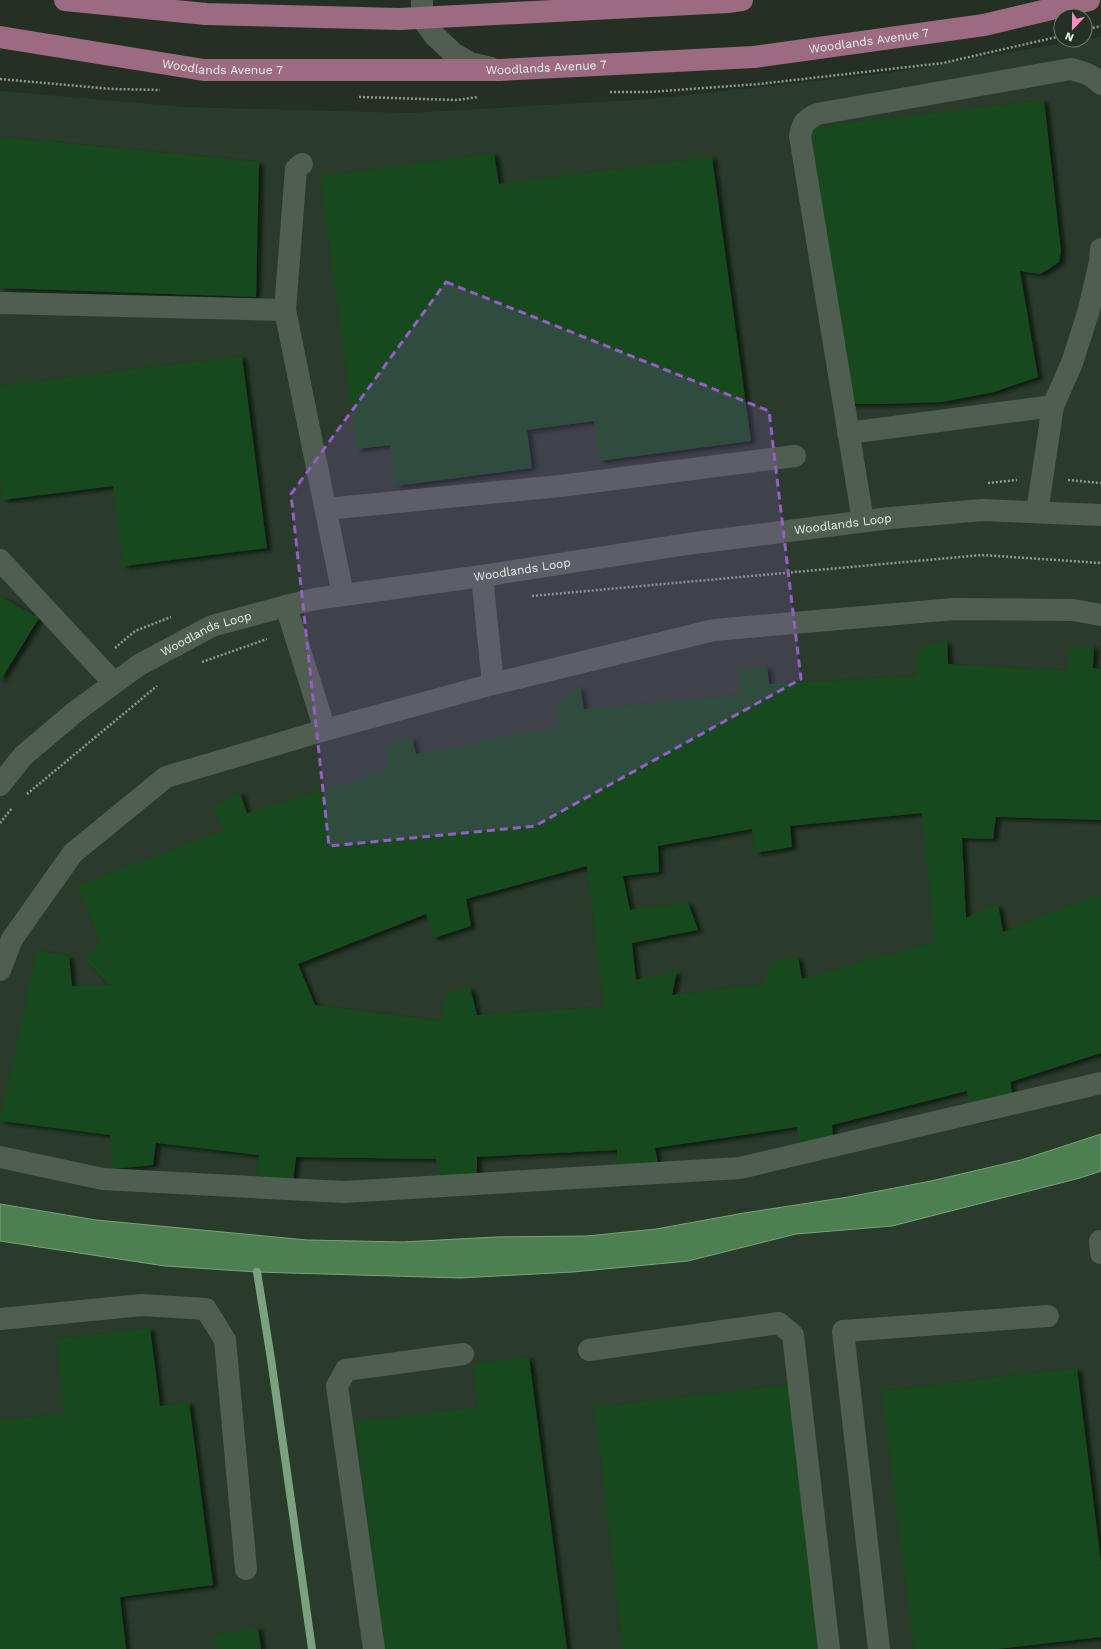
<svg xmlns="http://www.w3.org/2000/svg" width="1101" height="1649" font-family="'Work Sans',sans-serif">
	<defs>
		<filter id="shadow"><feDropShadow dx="4.5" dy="2.5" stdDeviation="2" flood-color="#0009"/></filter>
	</defs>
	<rect width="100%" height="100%" fill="#243024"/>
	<!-- built -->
	<path fill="#2a3b2b" d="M1101,37v1612h-1101v-1558l185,16 224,6 244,-14 235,-26z"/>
	<!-- water -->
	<path fill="#4c8050" stroke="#7ba27e" d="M1101,1134v37l-21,7 -188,48 -96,8 -108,27 -115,11 -113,6 -203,-6 -92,-6 -165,-25v-37l96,16 211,20 96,2 92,-5 92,-1 69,-7 88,-16 104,-16 83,-16 90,-21z"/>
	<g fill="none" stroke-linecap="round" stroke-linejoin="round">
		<!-- stream -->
		<path stroke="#7ba27e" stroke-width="8" d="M257,1272l14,87 41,290"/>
	</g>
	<!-- building -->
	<path fill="#15491d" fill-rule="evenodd" filter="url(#shadow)" d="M1044,100l17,151 -2,11 -10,7 -9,5 -20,-3 18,106 -44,15 -51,10 -58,2h-41l-39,-276z
		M0,137l259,25 -3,135 -256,-9z
		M494,153l5,31 213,-27 39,284 -152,20 -5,-40 -67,9 5,38 -136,18 -6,-41 -33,4 -37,-273z
		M242,356l25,192 -143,18 -11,-80 -110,14 -3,-25v-89z
		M0,596l39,22 -39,63z
		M947,641l1,23 120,7 2,-23 24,-2 -1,22 8,1v151l-105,-3 -3,22 -31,-1 4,80 32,-14 5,28 98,-38v159l-91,29 5,26 -41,12 -7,-29 -135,34 2,22 -33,4 -4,-24 -142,21 5,25 -43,9v-32l-140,7v26l-37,1 -4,-25 -140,-2 -3,25 -36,-1 2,-26 -103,-12 -3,22 -41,4 -2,-34 -110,-14 37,-171 32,6 3,30 37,-1 -23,-25 15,-17 -23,-57 146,-56 -11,-23 27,-15 7,21 141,-42 -1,-24 25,-10 4,17 142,-27 -1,-24 23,-17 4,23 156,-14 -3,-24 30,-5 2,18 147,-8 3,-28zM922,813l13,129 -133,37 -4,-22 -26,5 -9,22 -91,11 5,-24 -41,9 -4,-37 66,-13 -10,-28 -58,8 -7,-34 36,-4 -1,-26 94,-17 3,24 37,-6 -2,-21zM587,866l17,141 -127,8 -7,-28 -24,6 -6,28 -125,-16 -17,-41 128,-50 8,24 37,-12 -5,-27z
		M150,1328l10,78 29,-4 24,183 -93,12 6,52h-126v-228l65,-8 -9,-74z
		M529,1357l38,292h-182l-30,-227 123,-15 -5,-43z
		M1077,1368l24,195v74l-104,12h-83l-32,-258z
		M796,1384l31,265h-204l-28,-242z
		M258,1627l3,22h-45l-2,-14z"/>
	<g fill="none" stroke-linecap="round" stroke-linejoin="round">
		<!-- path -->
		<path stroke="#8f998f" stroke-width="2.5" stroke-dasharray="2 2" stroke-linecap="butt" d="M1085,30l16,-4
			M0,79l112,10 48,1
			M610,92h39l110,-8 184,-21 118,-27
			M359,97l98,3 21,-3
			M1068,480l33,3
			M988,483l29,-3
			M532,596l450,-41 119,8
			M115,648l20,-17 36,-14
			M202,662l65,-23
			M27,794l130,-108
			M0,823l12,-15"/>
		<!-- minor -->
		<g stroke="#505e51" stroke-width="22">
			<path d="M422,0v18l12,17 19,18 17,10 21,5"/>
			<path d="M302,164l-6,5 -11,141 58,285"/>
			<path d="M0,303l285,7"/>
			<path d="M848,433l205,-27"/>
			<path d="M326,509l234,-23 235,-30"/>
			<path d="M1037,512l16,-106 19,-43 16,-50 12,-51 1,-13"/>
			<path d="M863,521l-63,-385c3,-14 4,-15 17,-22l254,-45c12,3 22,6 30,15"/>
			<path d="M0,560l114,123"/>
			<path d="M482,576l11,108"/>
			<path d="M286,606l39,124"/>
			<path id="s1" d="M0,785l23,-29 52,-44 64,-47 73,-39 74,-20 29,-7 167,-23 212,-33 196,-25 93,-8 118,5"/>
			<path d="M0,970l12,-31 61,-86 93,-76 159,-47 168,-46 221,-54 240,-21 119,1 28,5"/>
			<path d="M0,1157l103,22 241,13 396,-24 361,-85"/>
			<path d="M1101,1241h-1l1,12"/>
			<path d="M0,1319l142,-14 64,4 19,31 21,229"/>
			<path d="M589,1350l190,-27 14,12 36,314"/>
			<path d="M374,1649l-37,-263 9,-16 117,-16"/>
			<path d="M879,1649l-36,-318 205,-15"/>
		</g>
		<!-- major -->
		<g stroke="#9c6b81" stroke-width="22">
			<path d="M65,0l141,14 193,5 329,-17 14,-2"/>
			<path id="s2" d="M0,37l204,33h296l254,-13 230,-32 105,-25"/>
		</g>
	</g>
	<!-- marked area -->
	<path fill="#965dc9" fill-opacity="0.2" stroke="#965dc9" stroke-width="3" stroke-dasharray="8 5" stroke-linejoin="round" d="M446,282l323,129 32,268 -266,147 -206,20 -38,-352z"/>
	<g text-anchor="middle" stroke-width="4" stroke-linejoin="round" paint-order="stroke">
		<!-- street labels -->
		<g font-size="12" fill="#e8f0e8" stroke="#243024">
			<text dy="4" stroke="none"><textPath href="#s2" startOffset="873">Woodlands Avenue 7</textPath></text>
			<text dy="4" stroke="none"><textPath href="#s2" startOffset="225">Woodlands Avenue 7</textPath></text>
			<text dy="4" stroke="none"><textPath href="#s2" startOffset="549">Woodlands Avenue 7</textPath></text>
			<text dy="4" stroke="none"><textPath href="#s1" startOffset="907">Woodlands Loop</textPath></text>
			<text dy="4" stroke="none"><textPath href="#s1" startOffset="583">Woodlands Loop</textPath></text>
			<text dy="4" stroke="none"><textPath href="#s1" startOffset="259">Woodlands Loop</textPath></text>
		</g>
	</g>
	<!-- north arrow -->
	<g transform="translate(1073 28) rotate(202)"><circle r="19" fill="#243024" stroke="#727d72"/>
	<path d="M0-3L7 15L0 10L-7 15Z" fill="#fb8fc5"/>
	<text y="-6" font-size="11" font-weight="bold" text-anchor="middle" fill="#e8f0e8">N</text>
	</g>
</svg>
